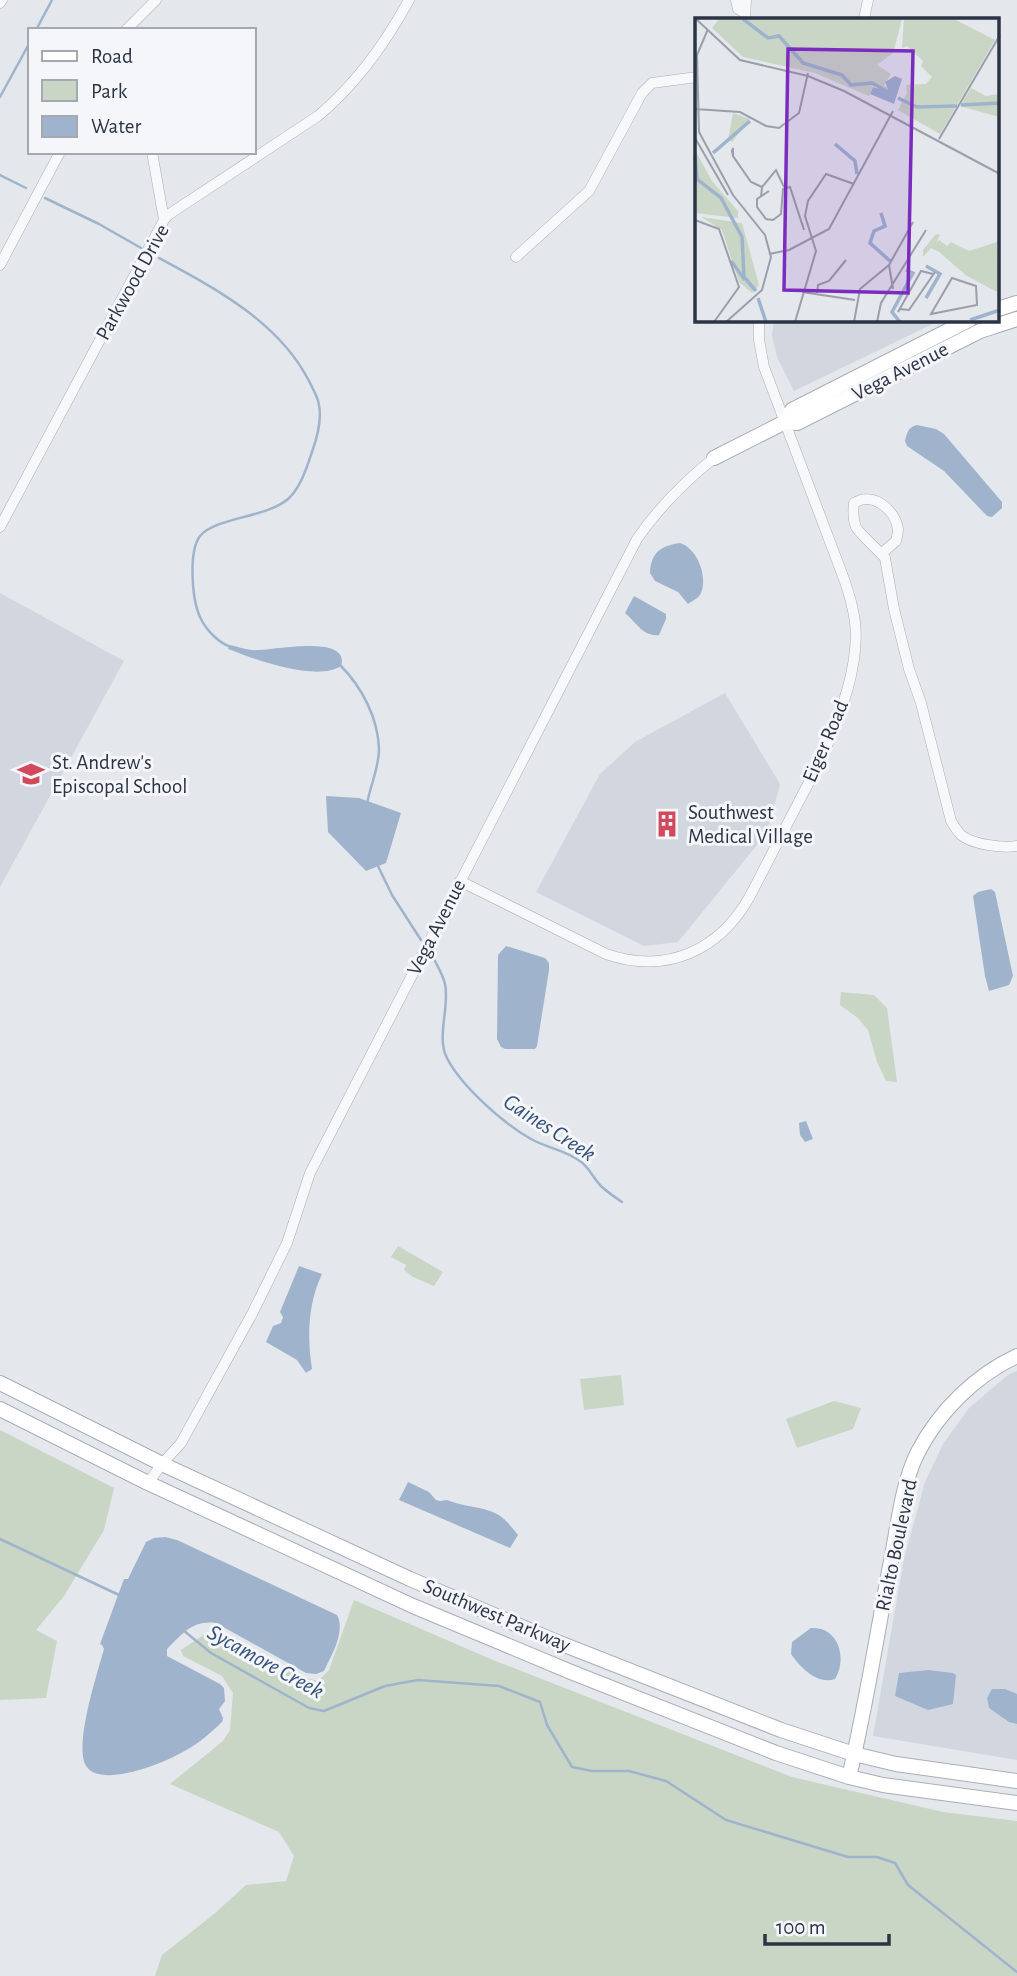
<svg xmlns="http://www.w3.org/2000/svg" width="1017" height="1976" font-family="'Alegreya Sans',sans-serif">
	<rect width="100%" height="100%" fill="#e4e7ec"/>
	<!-- built -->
	<path fill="#d2d6de" d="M774,320h167l-147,71 -17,-34 -5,-22z
		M0,593l124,68 -124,226z
		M725,693l55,91 -10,38 -13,23 -79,97 -34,4 -108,-54 64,-118 35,-32z
		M1017,1371v389l-144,-24 31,-177 21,-77 18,-38 26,-36 39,-33z"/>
	<!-- green -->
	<path fill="#c9d6c5" d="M841,992l33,3 13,13 10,74 -11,-1 -9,-19 -9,-32 -10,-12 -18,-13z
		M398,1246l45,26 -9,14 -21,-9 -9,-7 2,-5 -15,-8z
		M621,1375l3,30 -40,5 -4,-31z
		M834,1401l27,7 -8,21 -56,19 -11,-29z
		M0,1430l114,58 -10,42 -40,66 -28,34 21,11 -11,57 -46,2z
		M354,1600l139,60 299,117 151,35 74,9v155h-862l7,-21 52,-41 32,-29 40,-4 8,-25 -15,-24 -109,-48 53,-43 7,-11 3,-37 -11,-17 -39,-20 -2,-6 24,-16 8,-3 93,47 12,3 11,-11z"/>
	<!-- water -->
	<path fill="#9fb4cc" d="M917,425l19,4 8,5 58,68v6l-10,9 -5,-1 -43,-45 -37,-25 -2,-5c2,-8 3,-14 12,-16z
		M680,543c17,5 28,33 21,50 -2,5 -9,8 -13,11l-10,-12 -23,-11 -5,-8c1,-21 11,-27 30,-30z
		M634,596l32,18v5l-7,16c-16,2 -23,-13 -34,-22z
		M230,645c10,2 18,6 28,5 16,0 93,-16 83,16 -23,16 -86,-6 -110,-16l-3,-1z
		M326,796l33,2 42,15 -15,50 -20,8 -38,-39z
		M991,889l4,3 18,84 -4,9 -20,6 -4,-15 -12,-80 5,-4z
		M506,946l39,12 4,5v7l-12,76 -2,3h-30l-4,-2 -4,-8 1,-84z
		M806,1121l7,18 -8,3 -5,-7 -1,-12z
		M299,1266l23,8c-14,29 -15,63 -10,95l-6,4 -9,-13 -31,-18 7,-16 8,-3 2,-6 -3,-5z
		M408,1482l21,10 7,8 4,1 7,-1c16,7 36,6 50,14 9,5 15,14 21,21l-8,13 -111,-48z
		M165,1537l12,3 160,75c9,17 -6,41 -13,56l-8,3 -10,-1 -90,-50c-23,-3 -33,10 -49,26v7l53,28 4,4 1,13 -6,8 4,9 -1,4c-12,12 -28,25 -43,32 -18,10 -82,36 -94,10 -10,-22 12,-90 19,-115l-2,-4 -2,-1 24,-65h4l18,-37 8,-4z
		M811,1628c27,-2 37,30 24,51 -18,6 -34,-11 -44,-25l1,-12z
		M928,1670l25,3 3,2 -3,29 -25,6 -33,-14 4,-23z
		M992,1689h13l12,5v30l-8,-2 -20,-14 -2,-10z"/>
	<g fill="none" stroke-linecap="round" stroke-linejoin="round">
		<!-- stream -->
		<path stroke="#9fb4cc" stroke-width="2.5" d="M36,30l16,-30
			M0,97l30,-55
			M0,175l26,13
			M45,198l54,26 42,24
			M159,258c56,30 120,64 150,123 4,8 9,16 10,24 3,15 -2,33 -7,47 -6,17 -11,35 -24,47 -22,19 -72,18 -88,37 -12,16 -8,66 1,83 6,12 18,24 30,28
			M340,665c22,22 38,53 39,84 0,19 -9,37 -12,55
			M377,864l15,31 29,45
			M434,959c4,8 9,16 11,25 5,22 -9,54 2,74 14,28 57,66 84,81 16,9 34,11 49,22 9,6 13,17 21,25 6,6 14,11 21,16
			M0,1539l119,56
			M183,1630l28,23 98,55 15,3 61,-25 33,-6 81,6 41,16 7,23 25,42 20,4h37l37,10 60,39 122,37h29l18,6 13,22 109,87"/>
		<!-- street casing -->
		<g stroke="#a9aeb7" stroke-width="11">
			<path id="street" d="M736,0l2,9 7,4
				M0,3l2,-3
				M745,19l1,-19
				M864,19l4,-19
				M126,30l30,-30
				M152,152l12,68
				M516,257l73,-66 53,-98 10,-10 45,-6
				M0,265l60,-113
				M0,527l164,-307 4,-5 150,-99c38,-32 67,-72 91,-116
				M881,554l15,-13c1,-4 2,-8 2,-12 -3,-20 -26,-38 -44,-26 -1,8 -1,17 2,24 2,5 24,25 29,31l9,51 15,60 12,34 30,118c3,5 6,10 10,14 12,10 42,13 56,11
				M460,881l146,73c61,21 114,-4 144,-58l73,-141c17,-38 37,-90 32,-133 -2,-15 -6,-29 -11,-43l-80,-212 -5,-27v-20
				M148,1483l14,-19 19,-21 71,-129 35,-71 23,-70 327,-634c22,-32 47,-57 77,-81"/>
		</g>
		<!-- secondary casing -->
		<g stroke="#a9aeb7" stroke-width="16">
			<path id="secondary" d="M998,309l19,-6
				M785,422l7,-12 177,-90
				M714,458l71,-36 12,1 183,-92 37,-12
				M0,1383l162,81 248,115 147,63 224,88 73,24 42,10 121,17
				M0,1409l148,74 265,123 158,66 205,81 73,24 34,8 134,18
				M849,1777c17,-71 28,-144 42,-216 7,-35 11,-78 27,-109 21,-41 58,-77 99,-96"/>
		</g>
		<!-- street -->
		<use href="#street" stroke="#f7f8fa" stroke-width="10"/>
		<!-- secondary -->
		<use href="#secondary" stroke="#fff" stroke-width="14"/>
	</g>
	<!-- icons -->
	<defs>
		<g id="school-bare" transform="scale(2.1)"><path d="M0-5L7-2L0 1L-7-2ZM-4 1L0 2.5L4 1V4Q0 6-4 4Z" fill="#d1495b" stroke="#f4f6f9" stroke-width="2.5" paint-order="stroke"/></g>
		<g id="building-bare" transform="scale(2.1)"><path d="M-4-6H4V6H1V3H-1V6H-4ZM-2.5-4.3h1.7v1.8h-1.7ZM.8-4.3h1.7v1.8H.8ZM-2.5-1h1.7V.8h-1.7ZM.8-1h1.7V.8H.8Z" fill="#d1495b" stroke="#f4f6f9" stroke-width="2.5" paint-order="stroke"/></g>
	</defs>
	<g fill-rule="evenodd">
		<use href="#school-bare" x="31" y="774"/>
		<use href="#building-bare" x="667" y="824"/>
	</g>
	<g text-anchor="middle" stroke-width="6" stroke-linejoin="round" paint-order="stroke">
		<!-- street labels -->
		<g font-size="21" fill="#2b3445" stroke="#f4f6f9">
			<text transform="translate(132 282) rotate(-61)" y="7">Parkwood Drive</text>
			<text transform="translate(900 371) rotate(-27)" y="7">Vega Avenue</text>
			<text transform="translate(825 741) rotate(-67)" y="7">Eiger Road</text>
			<text transform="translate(436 927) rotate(-63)" y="7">Vega Avenue</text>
			<text transform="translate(896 1545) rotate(-78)" y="7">Rialto Boulevard</text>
			<text transform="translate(497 1615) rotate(23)" y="7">Southwest Parkway</text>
		</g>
		<!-- poi labels -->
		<g font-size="21" fill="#2b3445" stroke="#f4f6f9" text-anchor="start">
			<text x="52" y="769">St. Andrew's<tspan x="52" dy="24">Episcopal School</tspan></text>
			<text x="688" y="819">Southwest<tspan x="688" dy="24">Medical Village</tspan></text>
		</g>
		<!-- water labels -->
		<g font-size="23" font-style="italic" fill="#34527a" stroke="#f4f6f9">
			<text transform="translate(550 1127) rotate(33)" y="8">Gaines Creek</text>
			<text transform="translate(266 1661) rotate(29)" y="8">Sycamore Creek</text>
		</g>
	</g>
	<!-- overview -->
	<g transform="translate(695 18)">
		<rect width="304" height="304" fill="#e4e7ec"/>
		<path d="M24,1h183l-9,34 -16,12 14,9 -7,11 6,5 -17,-4 -4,10 -54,-23 -72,-16 -31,-29zM209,1h50l41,21 -55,94 -42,-24 9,-17 -1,-8 20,-1 6,-7 -11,-11 2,-5 -16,-15 -5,2zM276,70l15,8 13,-2v23l-39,-11zM38,95l17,6 -18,23 -4,-2zM0,132l17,31 26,30v7l-43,-5zM6,199l41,6 17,62 -7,8 -13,-11 -17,-52zM241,216l4,1 -4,8 3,-3 8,6 4,-4 18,9 28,-9 2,51 -32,-17 -28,-24 -8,-4 -8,9v-7z" fill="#c9d6c5"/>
		<path d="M200,58l7,3 -8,25 -24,-10 3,-7 16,5 -4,-10z" fill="#9fb4cc"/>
		<path fill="none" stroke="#9fb4cc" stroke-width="3.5" d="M48,1l25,19 11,-2 24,27 39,12 9,10 21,-2 18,10M203,80l19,9 40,-1M266,87l39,-2M140,126l20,17 2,13M18,135l37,-32M0,137l2,24 24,19 21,39 2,40 12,14M186,195l4,13 -11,5 -4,12 20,18M36,243l14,19M231,248l14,8 -14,24M63,280l8,24M275,302l30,-10M205,304l-8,-10 21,-39 -7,-3"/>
		<path fill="none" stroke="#9a9fa9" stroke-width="2" d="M1,1l44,41 68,16 36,15 156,83M13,11l-11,26 2,77 34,63 32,40 6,22 -9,33 -36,32M0,91l45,3 26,14 13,2 20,-15 9,-40M0,120l33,57M244,121l61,-104M38,138v-8l-1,3 1,5 18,26 11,5M74,173l-12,8v8l9,12 7,1 8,-6 2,-25 7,-2 14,43 -2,-7M66,179l1,-10 14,-17 8,17M0,202l24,9 20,58 -25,35M74,236l20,-4 40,-21 64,-118M194,247l4,24M257,260l24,8 1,19 -46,9zM107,274l53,8M122,275l1,-8 11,-4 17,-21M204,291l10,1 26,-38M203,294l23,-41 12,3M100,304l21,-71 -11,-35 3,-15 18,-27 28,10M159,304l6,-33 29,-24 24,-43M182,304l4,-19 45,-73"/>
		<path fill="#7b2cbf" fill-opacity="0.15" stroke="#7b2cbf" stroke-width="3.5" d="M93,31l125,2 -5,242 -124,-3z"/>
		<rect width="304" height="304" fill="none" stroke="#2b3445" stroke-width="3.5"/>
	</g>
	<!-- legend -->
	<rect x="28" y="28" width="228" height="126" fill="#f4f6f9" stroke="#a4a8b1" stroke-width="2"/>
	<rect x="42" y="51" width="35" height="10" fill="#ffffff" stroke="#a4a8b1" stroke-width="2"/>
	<text x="91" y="63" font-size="21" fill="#2b3445">Road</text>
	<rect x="42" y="80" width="35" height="21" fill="#c9d6c5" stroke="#a4a8b1" stroke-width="2"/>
	<text x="91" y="98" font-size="21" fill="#2b3445">Park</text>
	<rect x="42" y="116" width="35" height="21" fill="#9fb4cc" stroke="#a4a8b1" stroke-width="2"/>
	<text x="91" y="133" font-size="21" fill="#2b3445">Water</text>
	<!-- scale -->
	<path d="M765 1934v10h124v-10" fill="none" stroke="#2b3445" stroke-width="3.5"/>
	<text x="776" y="1934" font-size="21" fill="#2b3445" stroke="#f4f6f9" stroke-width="5" paint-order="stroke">100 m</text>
</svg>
